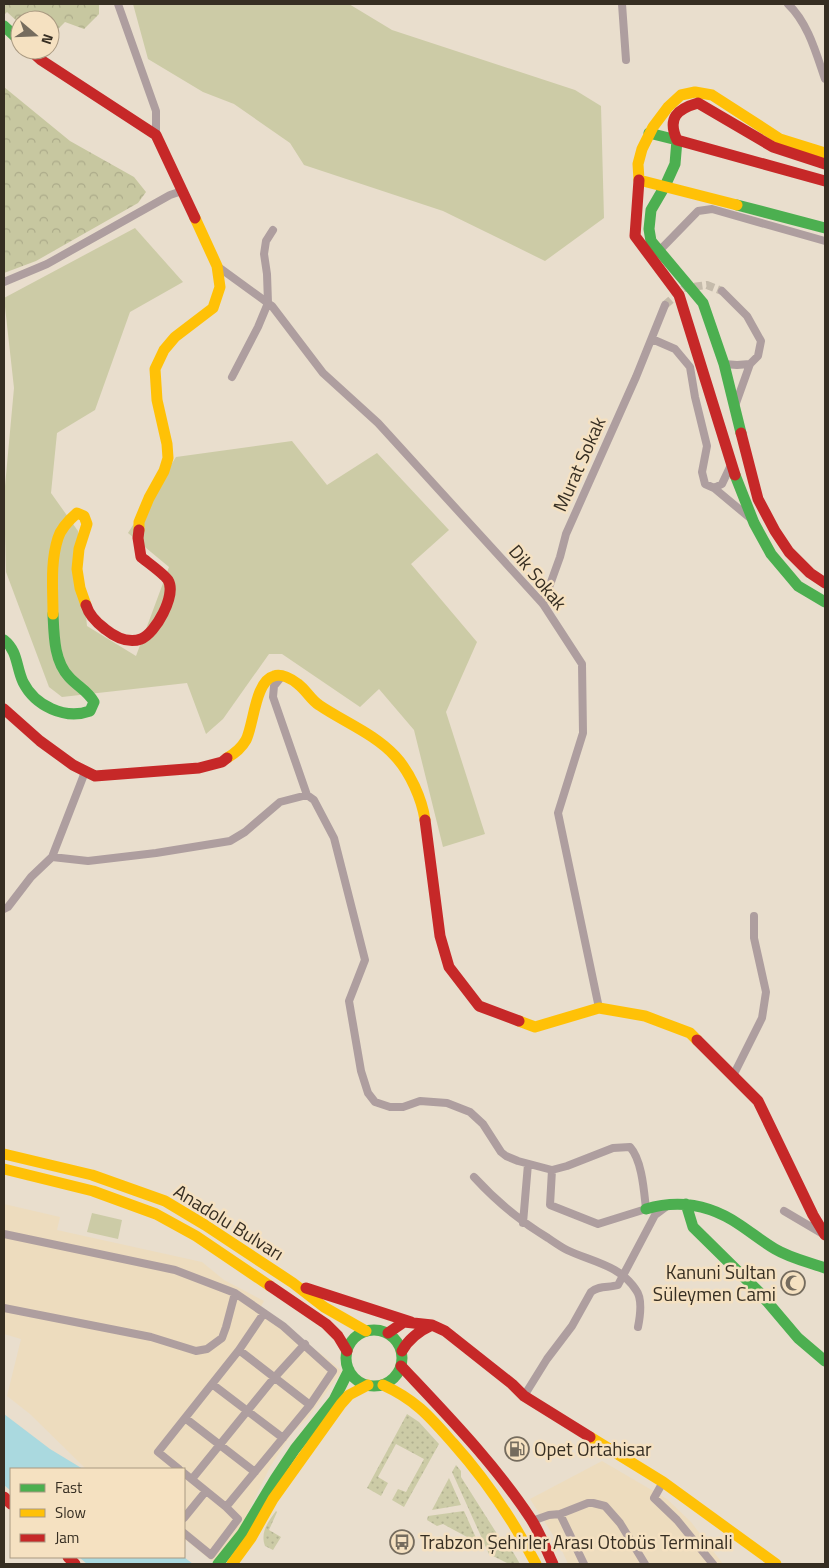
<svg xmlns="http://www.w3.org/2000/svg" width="829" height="1568" font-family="'Titillium Web',sans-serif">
	<defs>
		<pattern id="forest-crowns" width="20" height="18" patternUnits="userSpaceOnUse" patternTransform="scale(1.25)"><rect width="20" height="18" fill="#c7c7a0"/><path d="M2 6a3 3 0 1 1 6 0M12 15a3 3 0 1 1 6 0" fill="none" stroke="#acab8a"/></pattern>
		<pattern id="park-dots" width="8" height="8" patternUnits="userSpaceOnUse" patternTransform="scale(1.25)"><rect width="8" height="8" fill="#cccba6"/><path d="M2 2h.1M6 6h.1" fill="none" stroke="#b0af8f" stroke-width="1.8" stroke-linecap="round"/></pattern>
	</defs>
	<rect width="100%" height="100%" fill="#e9decd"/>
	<!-- built -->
	<path fill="#eddcbe" d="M4,1204l56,13 -3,13 145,32 22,18 40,21 -7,12 63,40 22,18 -35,48 -14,13 -10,15 -13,20 -30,62 -21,29 -7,3 -28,-22v-70h-98l-56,-55 -23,-18 14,-57 -17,-5z
		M602,1461l65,38 24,23 32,42h-155l-8,-18 -30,-47z"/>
	<!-- green -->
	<path fill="#cccba6" d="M133,4h216l43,26 183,60 26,16 3,112 -59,43 -102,-50 -139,-46 -14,-22 -56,-39 -31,-12 -55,-33z
		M135,228l48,54 -53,30 -35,98 -38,23 -6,60 27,38 9,95 49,30 33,-89 -41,-34 48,-76 116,-16 35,44 50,-32 72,77 -38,34 66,78 -31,70 39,122 -42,13 -29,-117 -35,-41 -19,18 -78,-53h-13l-46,65 -17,15 -19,-51 -125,14 -13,-10 -43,-115 -2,-75 10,-109 -10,-90z
		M92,1213l30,7 -4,19 -31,-7z"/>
	<!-- forest -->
	<path fill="url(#forest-crowns)" d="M4,4h95v10l-15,15 -19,-7 -15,15v-17h-30v4l-13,-12 -3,3z
		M4,87l66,54 64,36 12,15 -8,11 -102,58 -32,12z"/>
	<!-- park -->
	<path fill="url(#park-dots)" d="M407,1414l12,8 20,22 -35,63 -12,-7 6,-11 8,3 18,-33 -28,-15 -18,33 10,6 -7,13 -14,-8z
		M456,1465l5,6v6l45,71 7,4 7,12h-11l-20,-10 -37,-82z
		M449,1478l12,27 -29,5z
		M276,1511l1,1 -8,18 12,7 -8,13 -8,-4c-5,-14 3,-24 11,-35z
		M464,1511l17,38 -11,-6 -3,-6 -24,-13 -6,2 -10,-6 1,-4z"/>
	<!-- water -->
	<path fill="#aad9df" d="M4,1414l46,35 33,20h-72v22l-7,-6z
		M79,1557h105l9,7h-106z"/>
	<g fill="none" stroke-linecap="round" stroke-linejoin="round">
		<!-- street-tunnel -->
		<path stroke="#c5bbab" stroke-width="8" stroke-dasharray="8 4" stroke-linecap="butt" d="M665,305l19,-17 23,-3 15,6"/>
		<!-- street -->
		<path stroke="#ae9e9f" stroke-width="8" d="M118,4l38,107v24
			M622,4l4,56
			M788,4c20,19 28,49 37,75
			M660,250l38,-39 14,-2 113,32
			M217,266l55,40 51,67 55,50 165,181 39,60 1,69 -25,80 41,195
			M4,282l43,-18 123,-69 12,-4
			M722,291l25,25 14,25 -3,15 -8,8 -15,42
			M652,339l23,10 15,18 5,30 12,49 -5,26 3,12 9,4 36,30
			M724,364l13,1 13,-1
			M232,377l26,-50 10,-24 -1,-29 -3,-20 2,-13 7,-11
			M714,488l8,-4 9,-19
			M543,604l17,-47 6,-23 70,-157 29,-72
			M282,676l-8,10 -1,11 34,98
			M52,857l36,4 68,-8 74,-12 15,-9 35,-30 27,-7 7,5 20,38 31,122 -16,41 12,70 7,22 7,9 15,5h13l17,-6 27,2 23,9 13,12 18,28 5,4 12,5 34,9 15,-4 46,-18 17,-1c12,13 14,44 16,62l-48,15 -48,-19 2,-35
			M4,909l4,-2 23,-30 21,-20 33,-85
			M733,1076l29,-58 4,-26 -12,-54v-22
			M474,1177c22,24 46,44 74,61 6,4 13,9 19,12 25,12 53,15 69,40 7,9 4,27 2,37
			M784,1211l39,23
			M523,1223l5,-59
			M4,1234l171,36 60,23 48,33 50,45 -23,34 -84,102
			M4,1308l147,29 45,14 11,-2 15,-11 4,-11 9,-34
			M239,1350l71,55
			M212,1384l71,54
			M524,1396l23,-37 25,-33 19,-34c8,-7 18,-4 27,-7l37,-70 12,-9
			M185,1418l70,54
			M179,1469l-21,-17 81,-102 25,-37
			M184,1473l42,34 12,12 -27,36 -27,-22
			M192,1479l82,-101 31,-34
			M663,1482l-9,16 23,22 36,44
			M560,1514l24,50
			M184,1518l22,-27
			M532,1521l17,-6 11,-1 28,-11h5l12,3 15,17 25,41"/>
		<!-- fast -->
		<path stroke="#4caf50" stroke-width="11" d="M4,26l16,15
			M649,133l28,7 -2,24 -10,22 -14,24 -2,19 2,12 52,62 21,61 17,69
			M737,205l88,23
			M735,475l19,48 17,31 27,32 27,16
			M4,640c14,11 12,27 19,42 12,24 42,38 67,29l4,-9c-7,-12 -16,-15 -25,-25 -15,-16 -15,-41 -16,-63
			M686,1204l7,23 66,65 39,46 27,23
			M646,1209c34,-10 65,-4 94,16 12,8 23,17 35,24 15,9 33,13 50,19
			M346 1358a28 28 0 1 1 56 0a28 28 0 1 1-56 0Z
			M218,1564l24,-30 33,-55 20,-30 39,-49 15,-30"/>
		<!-- slow -->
		<path stroke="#ffc107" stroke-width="11" d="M737,205l-98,-25 -1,-16 4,-15 11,-22 15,-20 13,-12 14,-3 17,3 68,44 45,14
			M139,530v-8l10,-24 15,-27 4,-13 -1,-14 -10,-44 -2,-31 9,-19 11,-13 38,-29 7,-21 -3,-21 -22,-48
			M53,614c0,-25 -3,-51 5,-76 3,-10 11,-18 19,-25l7,3 3,8 -8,25 -2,20 3,19 6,17
			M227,758c7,-4 15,-11 19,-18 8,-16 9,-59 28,-64 7,-3 18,3 24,8 8,6 13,16 21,21 25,17 56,29 76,51 15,16 27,43 30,64
			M519,1021l16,6 64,-19 46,8 45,17 7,7
			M4,1154l88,21 73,26 40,24 88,58 31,24 42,24
			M4,1169l89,22 63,23 40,22 74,50
			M383,1385c33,15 47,32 70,58 33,37 60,77 83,121
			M590,1437l73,45 113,82
			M232,1564l19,-26 22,-39 68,-95 8,-9 19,-10"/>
		<!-- jam -->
		<path stroke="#c62828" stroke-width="11" d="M30,50l11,10 115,75 39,83
			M825,164l-52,-17 -75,-44c-21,6 -31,15 -21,37l148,41
			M639,180l-4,56 44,59 56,180
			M741,433l17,66 17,32 14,21 21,21 15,10
			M86,605c3,10 11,18 19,24 10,8 22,15 36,10 14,-5 36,-44 27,-59 -4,-6 -21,-18 -27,-23l-3,-19 1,-8
			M4,709l36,32 33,24 22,11 104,-8 23,-6 5,-4
			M425,820l15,116 9,31 30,39 40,15
			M697,1040l61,61 55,114 12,20
			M270,1286l56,38 12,12 9,15
			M306,1288l105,34
			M388,1333l16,-11 28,3 13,6 67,53 12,12 66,41
			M402,1351c7,-13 17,-20 30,-26
			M401,1366c46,49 93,97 130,153 9,14 15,30 22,45
			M4,1497l7,7
			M68,1557l7,7"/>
	</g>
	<!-- icons -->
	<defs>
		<g id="mosque-ring" transform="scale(1.25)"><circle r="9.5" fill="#f5e1c1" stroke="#756c5e" stroke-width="1.5"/><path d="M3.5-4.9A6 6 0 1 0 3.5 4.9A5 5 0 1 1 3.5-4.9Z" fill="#756c5e"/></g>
		<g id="fuel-ring" transform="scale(1.25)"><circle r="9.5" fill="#f5e1c1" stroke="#756c5e" stroke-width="1.5"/><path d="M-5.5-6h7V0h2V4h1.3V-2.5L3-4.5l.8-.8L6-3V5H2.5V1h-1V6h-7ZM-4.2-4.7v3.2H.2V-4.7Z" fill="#756c5e"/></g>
		<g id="bus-ring" transform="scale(1.25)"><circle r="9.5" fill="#f5e1c1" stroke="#756c5e" stroke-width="1.5"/><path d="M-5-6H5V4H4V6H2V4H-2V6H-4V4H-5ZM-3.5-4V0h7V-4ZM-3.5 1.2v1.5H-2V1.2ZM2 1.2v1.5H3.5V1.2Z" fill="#756c5e"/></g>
	</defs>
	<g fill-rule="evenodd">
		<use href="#mosque-ring" x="793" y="1283"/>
		<use href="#fuel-ring" x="517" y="1449"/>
		<use href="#bus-ring" x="402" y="1542"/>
	</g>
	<g text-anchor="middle" stroke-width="5" stroke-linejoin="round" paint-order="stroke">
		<!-- street labels -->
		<g font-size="19" fill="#362e22" stroke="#f5e1c1">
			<text transform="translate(579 464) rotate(-66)" y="7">Murat Sokak</text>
			<text transform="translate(538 577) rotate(50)" y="7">Dik Sokak</text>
			<text transform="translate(229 1222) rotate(32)" y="7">Anadolu Bulvarı</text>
		</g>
		<!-- poi labels -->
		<g font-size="19" fill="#362e22" stroke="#f5e1c1" text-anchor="start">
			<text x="776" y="1279" text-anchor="end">Kanuni Sultan<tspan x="776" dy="22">Süleymen Cami</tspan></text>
			<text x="534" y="1456">Opet Ortahisar</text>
			<text x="420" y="1549">Trabzon Şehirler Arası Otobüs Terminali</text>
		</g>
	</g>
	<!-- border -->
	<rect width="829" height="1568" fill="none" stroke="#362e22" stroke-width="10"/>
	<!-- legend -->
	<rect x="10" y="1468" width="175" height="90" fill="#f5e1c1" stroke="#a99981"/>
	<rect x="20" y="1484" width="25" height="8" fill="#4caf50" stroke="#a99981"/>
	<text x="55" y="1493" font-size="15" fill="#362e22">Fast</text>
	<rect x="20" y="1509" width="25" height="8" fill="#ffc107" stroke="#a99981"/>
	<text x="55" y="1518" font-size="15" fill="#362e22">Slow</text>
	<rect x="20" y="1534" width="25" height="8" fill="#c62828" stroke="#a99981"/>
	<text x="55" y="1543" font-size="15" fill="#362e22">Jam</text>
	<!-- north arrow -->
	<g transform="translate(35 35) rotate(109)"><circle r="24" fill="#f5e1c1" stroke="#a99981"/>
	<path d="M0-4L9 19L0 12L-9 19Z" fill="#756c5e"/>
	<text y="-8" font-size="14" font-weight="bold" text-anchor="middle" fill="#362e22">N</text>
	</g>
</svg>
